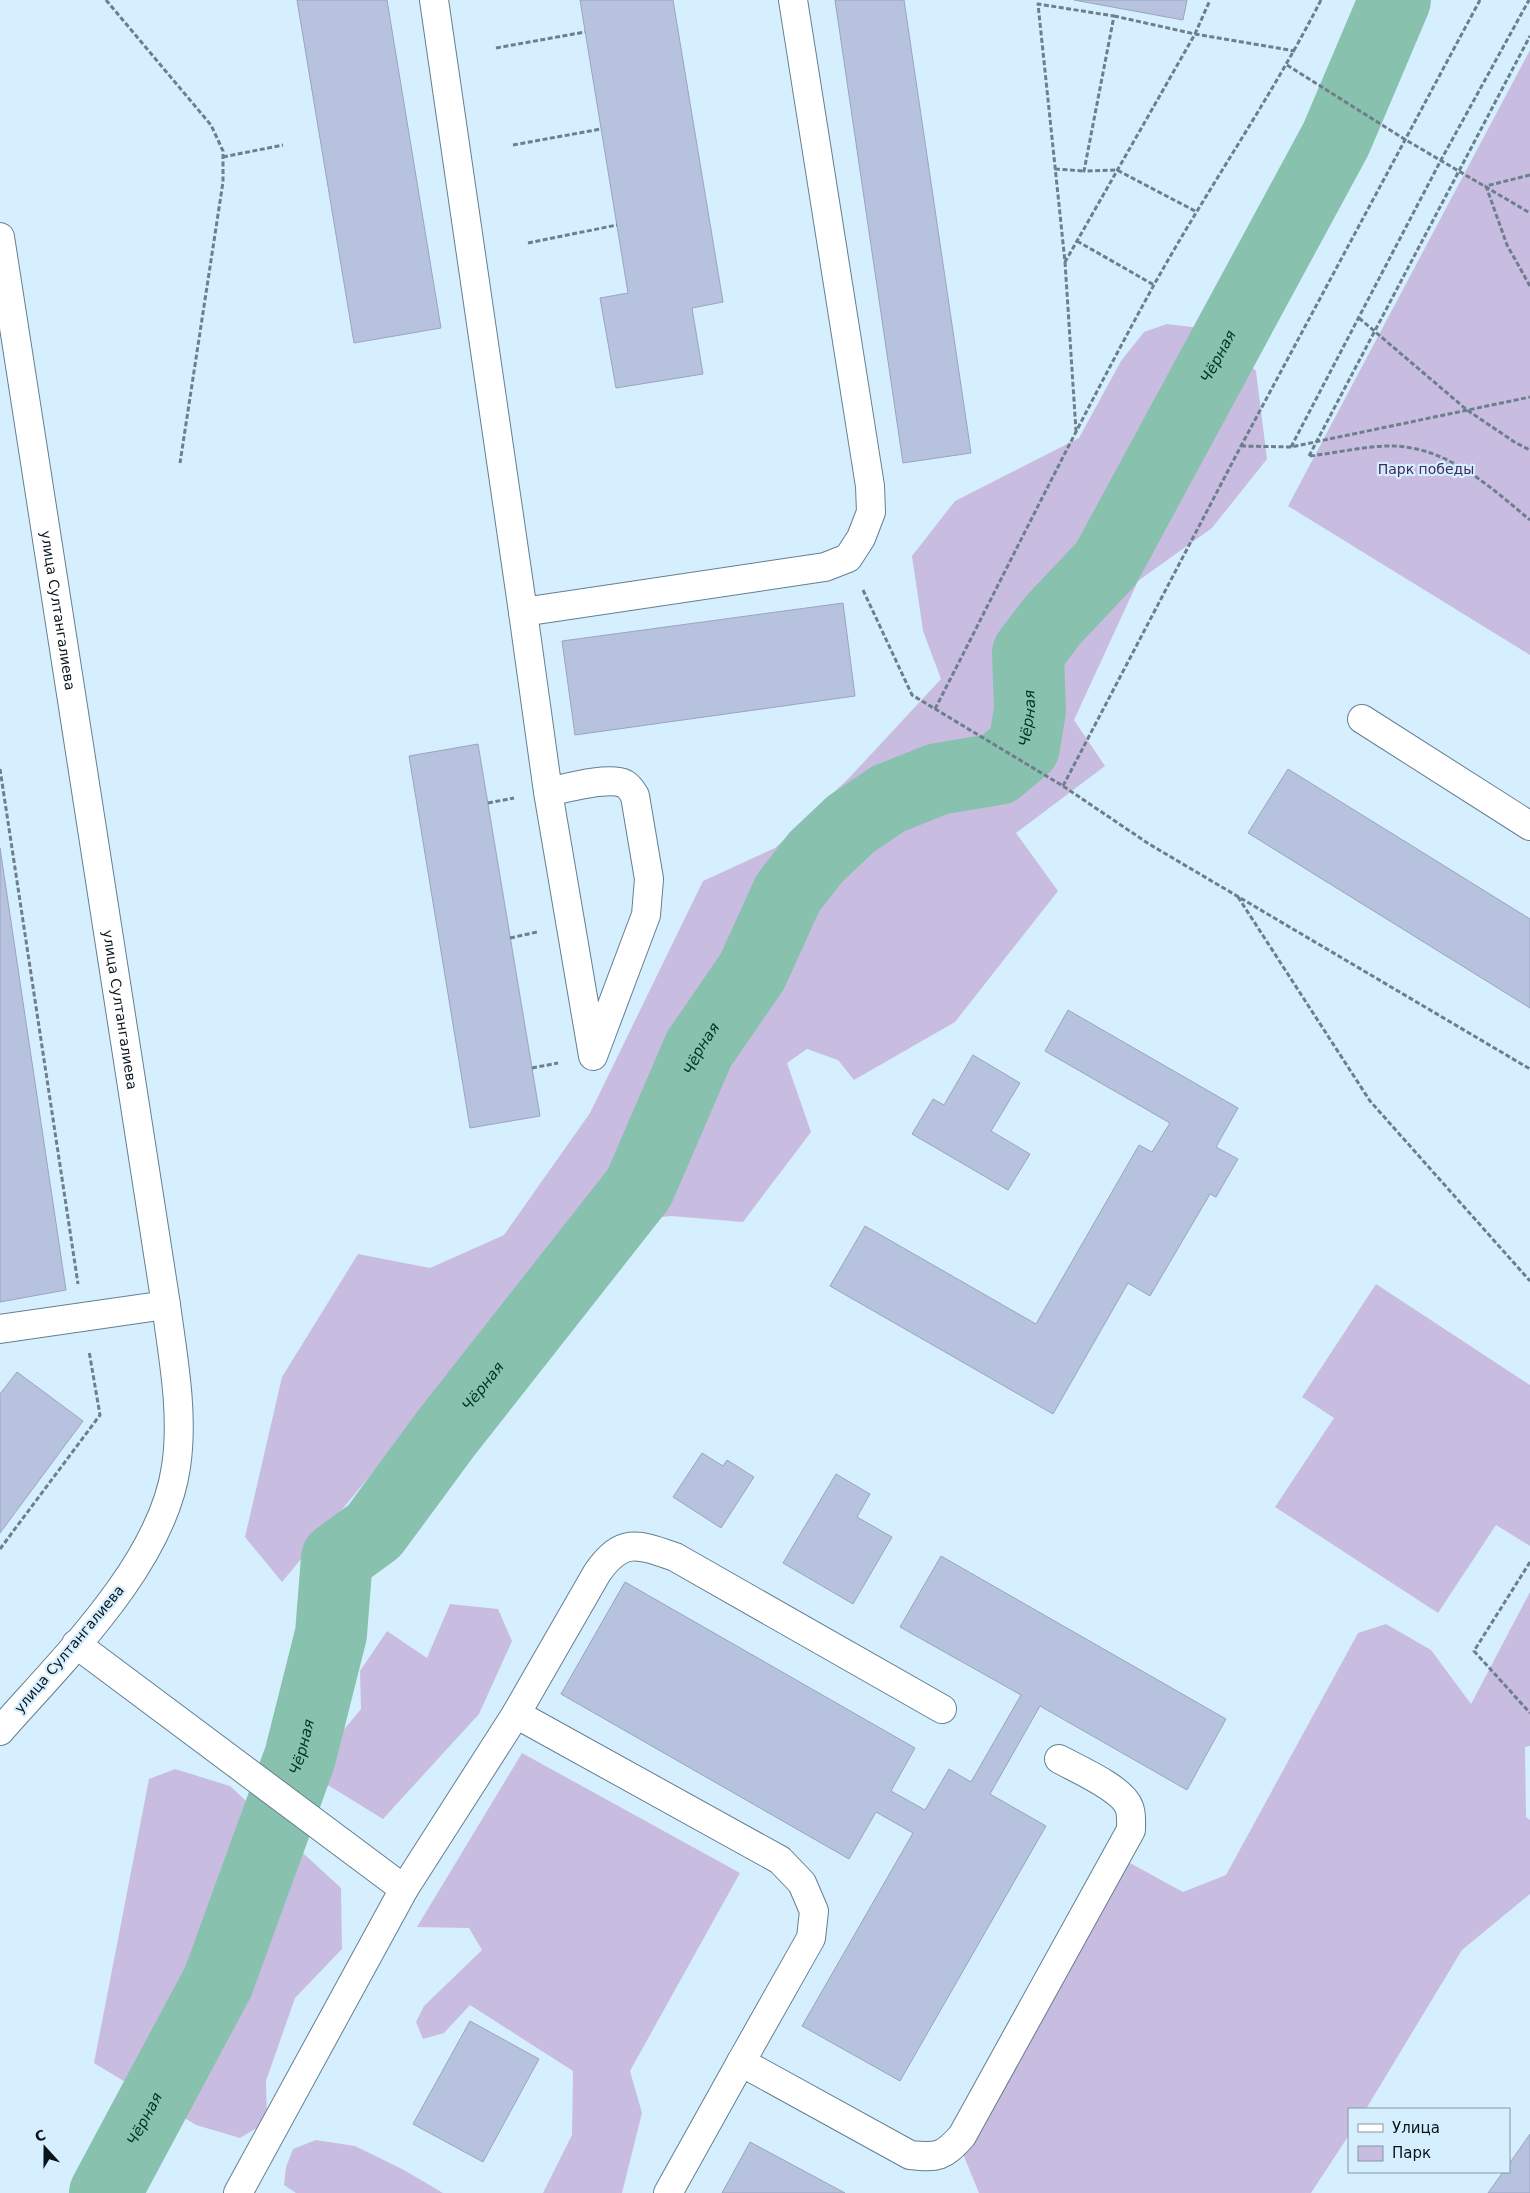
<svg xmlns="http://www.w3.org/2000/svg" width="1530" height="2193" font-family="'DejaVu Sans',sans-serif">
	<rect width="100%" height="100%" fill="#d6efff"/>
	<!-- green -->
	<path fill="#c9bce1" d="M1530,50v605l-242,-149z
		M1167,324l50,6 39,41 11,88 -55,69 -74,53 -64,139 31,46 -89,67 42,58 -103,131 -101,58 -16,-20 -31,-11 -20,14 24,69 -68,90 -72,-6 -94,10 -295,356 -37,-45 37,-160 76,-123 72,14 74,-33 86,-122 113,-232 72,-33 74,-70 92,-99 -18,-48 -11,-75 43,-55 124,-63 42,-77 23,-29z
		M1376,1284l154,101v161l-34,-21 -58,88 -163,-106 59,-89 -32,-21z
		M1530,1592v154l-5,1 1,70 4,3v74l-68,56 -96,159h-17v26l-38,58h-332l-16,-39 156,-297 64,35 43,-17 132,-242 28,-9 45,26 40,54z
		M450,1604l48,5 14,32 -33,73 -96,105 -57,-35 11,-46 24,-29 -1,-38 27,-40 40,27z
		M522,1753l218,120 -110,198 12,42 -20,80h-79l29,-58 1,-64 -103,-66 -26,28 -21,6 -7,-17 8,-16 58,-56 -13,-22 -52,-1z
		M175,1769l55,17 111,102 1,61 -47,49 -29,83 1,41 -27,16 -44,-13 -102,-62 55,-284z
		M316,2140l39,6 49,24 39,23h-147l-12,-8 2,-18 7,-18z"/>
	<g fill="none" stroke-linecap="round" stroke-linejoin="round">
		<!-- river -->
		<path stroke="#89c1af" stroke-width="72" id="s1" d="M105,2193l113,-211 82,-225 31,-123 6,-76 37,-27 73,-99 192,-244 60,-139 53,-77 36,-79 28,-36 35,-33 37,-25 50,-20 60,-10 26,-22 6,-37 -2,-57 25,-33 53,-56 230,-425 59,-139"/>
	</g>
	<!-- building -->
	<path fill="#b7c2de" stroke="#9aa4c0" d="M297,0h90l54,328 -87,15z
		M580,0h93l50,302 -31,6 11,66 -87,14 -16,-90 28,-5z
		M835,0h69l67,453 -68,10z
		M1074,0h113l-4,20z
		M843,603l12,93 -280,39 -13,-94z
		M478,744l62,372 -70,12 -61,-372z
		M1288,769l242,150v89l-282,-175z
		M0,848l66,442 -66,12z
		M1068,1010l170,98 -22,39 22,12 -22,38 -6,-3 -60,102 -22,-13 -75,131 -223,-128 35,-60 171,98 103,-179 13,7 18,-29 -125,-72z
		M973,1055l47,28 -29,48 39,23 -22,36 -96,-56 21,-35 11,6z
		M17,1372l66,49 -83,112v-139z
		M702,1453l21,13 4,-6 27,17 -33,51 -48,-31z
		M836,1474l34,20 -13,23 35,20 -39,67 -70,-41z
		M941,1556l285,163 -39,71 -147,-84 -50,88 56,32 -146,255 -98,-55 111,-193 -37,-21 -27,47 -288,-165 64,-112 290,166 -24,43 34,19 24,-41 22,13 50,-87 -121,-68z
		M470,2021l69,38 -56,103 -70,-38z
		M1530,2134v59h-42l15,-21h6v-8z
		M750,2142l95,51h-123z"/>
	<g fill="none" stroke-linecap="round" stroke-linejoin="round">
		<!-- minor casing -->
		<g stroke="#637f91" stroke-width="30">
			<g id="minor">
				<path d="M434,0l89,612 302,-45 23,-9 13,-20 10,-26 -1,-26 -77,-486"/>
				<path id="s2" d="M0,237l166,1068c7,52 18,109 10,162 -14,97 -113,192 -176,264"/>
				<path d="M523,612l25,180 45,264 53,-141 3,-36 -14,-83c-3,-5 -5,-9 -10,-12 -16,-8 -58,4 -77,8"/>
				<path d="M1362,719l168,107"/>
				<path d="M0,1329l166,-24"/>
				<path d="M76,1644l328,245 -166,304"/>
				<path d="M516,1714l264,146 22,23 12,28 -3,27 -70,124 169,93c28,3 33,2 52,-19l169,-306c0,-8 1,-16 -2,-23 -7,-19 -52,-38 -70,-48"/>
				<path d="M404,1889l112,-175 81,-141c25,-36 41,-29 78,-16l267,152"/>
				<path d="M668,2193l73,-131"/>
			</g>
		</g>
		<!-- path -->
		<path stroke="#6d7f8a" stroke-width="3" stroke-dasharray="5 2.5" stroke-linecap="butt" d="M106,0l105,125 12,26v31l-43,281
			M1114,16l81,18 100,17
			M496,48l89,-16
			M1287,65l119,75 124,73
			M513,145l88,-16
			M223,157l60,-12
			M1055,169l29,2
			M1530,175l-44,11 21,59 23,41
			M1195,211l-78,-41 -33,1 30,-155 -76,-12 27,258 130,-228 15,-34
			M1077,241l77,44
			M528,243l89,-18
			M1065,262l11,169
			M1359,318l108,92 49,33 14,7
			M1241,446l50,1 239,-50
			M1291,447l150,-287 88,-160
			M1309,456l221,-420
			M1310,456c25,-3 51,-9 76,-10 58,-2 102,39 144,74
			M863,590l49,105 151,91 86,58 381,225
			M935,709c73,-142 143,-286 220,-426 53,-95 116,-185 166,-283
			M0,769l78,515
			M1063,786l178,-340 239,-446
			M488,803l26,-5
			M1238,897l132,204 160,180
			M510,938l27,-6
			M532,1068l26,-5
			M0,1549l100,-134 -11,-64
			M1530,1562l-56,89 56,62"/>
		<!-- minor -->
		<use href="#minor" stroke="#fff" stroke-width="28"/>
	</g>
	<g text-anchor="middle" stroke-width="4.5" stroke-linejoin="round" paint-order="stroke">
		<!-- park labels -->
		<g font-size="14" fill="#41295f" stroke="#d6efff">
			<text x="1426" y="474">Парк победы</text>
		</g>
		<!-- street labels -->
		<g font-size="14" fill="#09141b" stroke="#d6efff">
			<text dy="5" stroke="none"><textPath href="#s2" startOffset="378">улица Султангалиева</textPath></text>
			<text dy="5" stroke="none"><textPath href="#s2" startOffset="782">улица Султангалиева</textPath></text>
			<text transform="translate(69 1649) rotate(-50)" y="5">улица Султангалиева</text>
		</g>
		<!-- water labels -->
		<g font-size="15" font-style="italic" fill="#003428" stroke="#d6efff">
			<text dy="5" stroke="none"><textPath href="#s1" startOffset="2229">Чёрная</textPath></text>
			<text dy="5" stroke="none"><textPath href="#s1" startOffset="1809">Чёрная</textPath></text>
			<text dy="5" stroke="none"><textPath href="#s1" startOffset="1314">Чёрная</textPath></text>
			<text dy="5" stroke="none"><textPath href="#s1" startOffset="909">Чёрная</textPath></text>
			<text dy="5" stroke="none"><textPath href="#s1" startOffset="489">Чёрная</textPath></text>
			<text dy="5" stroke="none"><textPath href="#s1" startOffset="84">Чёрная</textPath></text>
		</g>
	</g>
	<!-- legend -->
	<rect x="1348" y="2108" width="162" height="65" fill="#d6efff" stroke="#8497a4"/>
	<rect x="1358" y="2124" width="25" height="8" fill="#ffffff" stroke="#8497a4"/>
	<text x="1392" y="2133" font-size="15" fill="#09141b">Улица</text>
	<rect x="1358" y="2146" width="25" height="15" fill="#c9bce1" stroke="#8497a4"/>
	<text x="1392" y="2158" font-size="15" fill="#09141b">Парк</text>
	<!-- north arrow -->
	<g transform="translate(45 2148) rotate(339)" stroke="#d6efff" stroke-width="4" paint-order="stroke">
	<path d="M0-4L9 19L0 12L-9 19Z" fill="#09141b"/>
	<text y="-8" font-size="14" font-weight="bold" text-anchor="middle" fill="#09141b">С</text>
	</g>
</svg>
